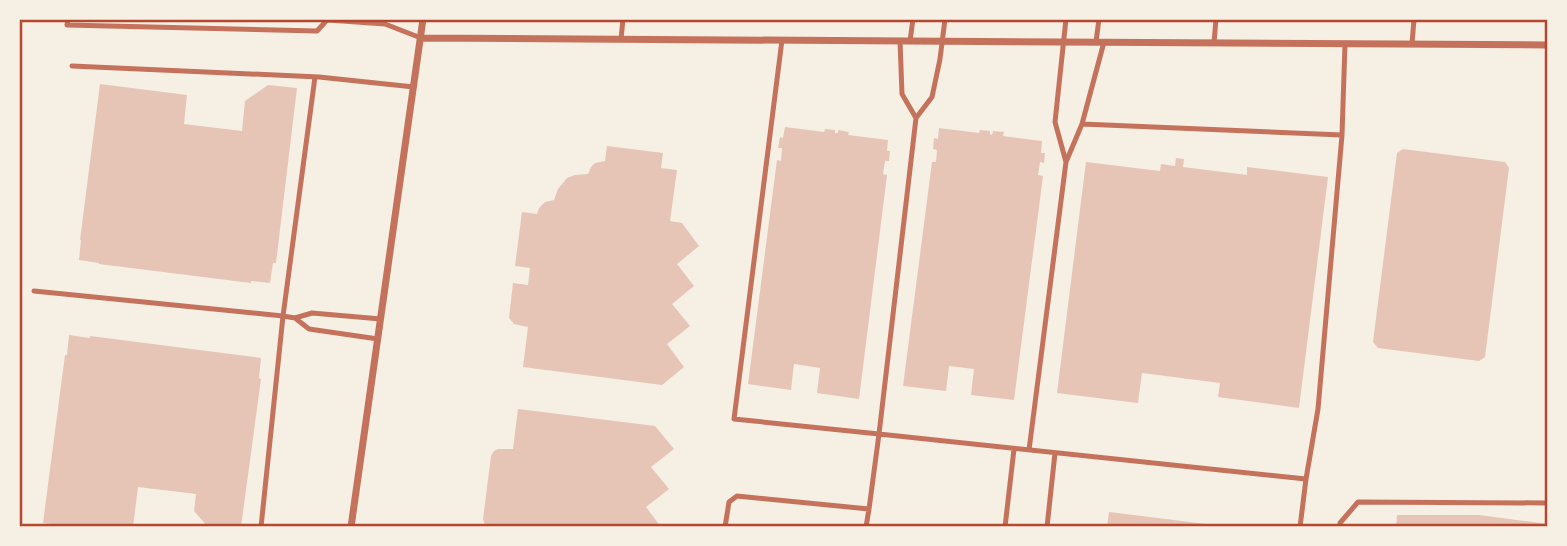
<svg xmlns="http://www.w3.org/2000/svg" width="1567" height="546" font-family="Mulish,sans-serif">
	<rect width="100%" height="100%" fill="#f6efe4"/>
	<!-- building -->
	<path fill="#e6c5b7" d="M100,84l87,11 -3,29 58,7 3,-30 23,-16 29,3 -21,175h-3l-3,20 -19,-2v2l-152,-19v-1l-20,-3 2,-20h-1z
		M785,127l39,5 1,-3 10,1v3h3v-3l11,2 -1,3 40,5 -1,11h3l-1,10h-4l-2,13 4,1 -28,224 -42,-6 3,-25 -26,-4 -3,26 -43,-6 29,-224 4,1 1,-13h-4l2,-11 3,1z
		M939,128l40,5 1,-3 10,1v3l2,1 1,-4 11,1 -1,4 39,5 -1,12h4l-1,10 -4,-1 -2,13 5,1 -29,224 -43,-5 3,-26 -25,-3 -3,25 -43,-5 29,-224h4l1,-12 -4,-1 1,-11 4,1z
		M607,146l56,7 -2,15 16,2 -7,51 12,2 17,23 -22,18 17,22 -22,18 18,22 -23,18 17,23 -22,18 -139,-18 5,-40 -14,-3 -5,-6 4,-35 15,2 2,-17 -15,-2 7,-54 15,2 2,-6 6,-6 9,-2 4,-11 9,-11 8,-3 13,-1 3,-7 4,-4 10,-2z
		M1403,149l102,13 4,6 -24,189 -6,4 -101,-13 -5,-6 24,-189z
		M1176,158l8,1 -1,8 64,8v-8l81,10 -29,231 -81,-11 2,-14 -78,-10 -4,30 -81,-10 29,-231 74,9 1,-7 14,2z
		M69,335l21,3v-2l171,22 -2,20 2,1 -20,148h-33l-14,-16 2,-17 -58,-7 -5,40h-58l-32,-4 22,-168h2z
		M518,409l137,17 19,23 -23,18 18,22 -23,18 15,20h-174l-2,-2 -2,-6 8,-63 3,-5 4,-2h15z
		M1109,512l105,13v2h-107z
		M1397,515h82l69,9v3h-152z"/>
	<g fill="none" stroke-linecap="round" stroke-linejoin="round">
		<!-- service -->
		<path stroke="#c5725c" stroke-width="5" d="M68,19l-1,6 250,6 11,-12
			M328,20l57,4 36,14
			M621,39l2,-20
			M782,40l-48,379 145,15 37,-316 16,-21 8,-38 5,-40
			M900,41l2,53 14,24
			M910,41l3,-22
			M1096,42l3,-23
			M1104,42l-22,82 260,11
			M1214,43l2,-24
			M1412,44l2,-25
			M72,66l247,11 95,10
			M315,77l-32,239 12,2 17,-5 69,6
			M1066,162l-11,-40 11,-103
			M34,291l249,25 -22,211
			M295,318l14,11 69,10
			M1029,450l37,-288 16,-38
			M1306,479l12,-70 24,-274 3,-91
			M725,527l4,-25 8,-6 132,13 10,-75 427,45 -6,48
			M866,527l3,-18
			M1005,527l9,-78
			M1047,527l8,-74
			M1340,527v-4l18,-21 190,1"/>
		<!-- minor -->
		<path stroke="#c5725c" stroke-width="7" d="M421,38l1127,7
			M351,527l72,-508"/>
	</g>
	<!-- border -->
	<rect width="1567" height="546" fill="none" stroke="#f6efe4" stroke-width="42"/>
	<rect x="21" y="21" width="1525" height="504" fill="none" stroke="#b5482f" stroke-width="2.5"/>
</svg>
